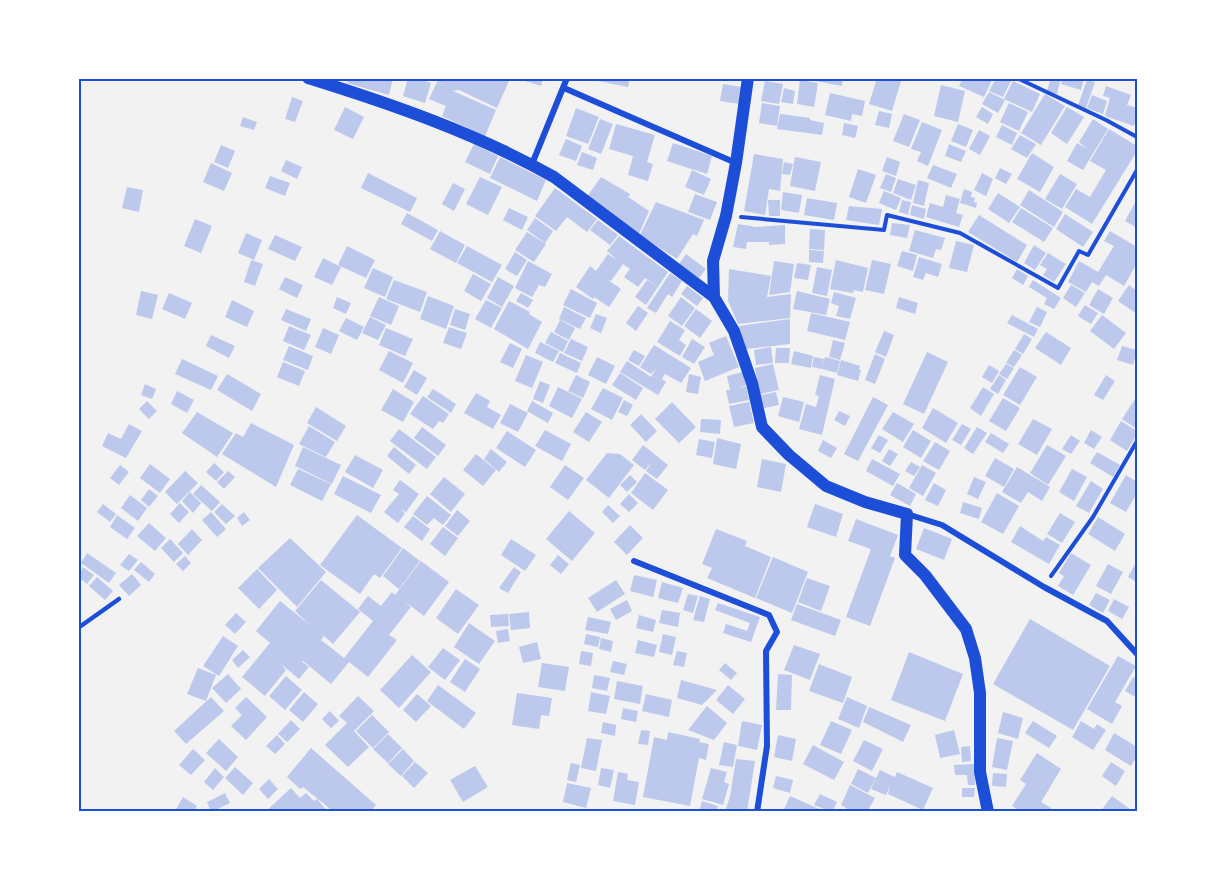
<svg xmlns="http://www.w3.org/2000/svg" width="1215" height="890" font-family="Overpass,sans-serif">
	<rect width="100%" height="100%" fill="#f2f2f2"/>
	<!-- building -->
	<path fill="#bdc9ec" d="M349,78h44l-4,17 -42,-12z
		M408,78h8l15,5 -6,20 -22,-7z
		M430,78h72l7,3 -12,27 -38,-18 -6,1 43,19 -11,26 -43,-20 4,-10 -17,-7 8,-17 11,5z
		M515,78h28l-2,8z
		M599,78h31l-2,9 -30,-6z
		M815,78h28l-1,8 -27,-5z
		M877,78h14l10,3 -9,30 -23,-7z
		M963,78h30l-9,19 -25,-11z
		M996,78h9l6,3 -8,16 -14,-6z
		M1051,78h10l-4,16 -10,-3z
		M1063,78h21l-3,12 -20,-6z
		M800,80l18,3 -4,24 -17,-3z
		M1087,80l8,2 -9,26 -8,-3z
		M765,81l18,3 -4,20 -18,-3z
		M1013,81l27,13 -8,18 -28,-13z
		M723,84l19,3 -2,17 -20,-3z
		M941,85l24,6 -7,31 -24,-6z
		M1106,86l25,9 -4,10 10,3v9l-3,9 -29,-10 5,-18 -7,-2z
		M784,88l11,3 -2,13 -12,-2z
		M989,92l16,8 -7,13 -16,-9z
		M830,93l35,8 -3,15 -10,-2 -1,7 -26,-6z
		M1045,94l20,12 -24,39 -20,-12z
		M1092,95l15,6 -4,13 -16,-6z
		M292,97l11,4 -8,21 -10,-3z
		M762,103l18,3 -3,20 -18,-3z
		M1009,103l19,9 -9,19 -19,-9z
		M345,107l19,10 -11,22 -19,-9z
		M982,107l11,7 -5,10 -12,-7z
		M1067,107l17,10 -17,27 -16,-11z
		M576,108l23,9 -11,27 -22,-8z
		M879,111l13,3 -3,14 -14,-3z
		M780,114l30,4v2l14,3 -2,12 -45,-6z
		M904,114l16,6 -11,27 -16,-6z
		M243,117l14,5 -3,8 -14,-4z
		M600,119l13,5 -12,30 -13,-5z
		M1093,119l15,10 -25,41 -16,-9 10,-18 10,6 -8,-7z
		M922,122l20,8 -14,36 -11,-5 4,-9 -10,-3z
		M844,123l14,3 -3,12 -13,-3z
		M616,124l39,11 -8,27 6,2 -5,17 -20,-6 5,-19 -24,-7z
		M958,124l15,6 -7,17 -15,-6z
		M1002,125l15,8 -5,12 -16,-8z
		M1109,129l28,17v5l-45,73 -27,-17 11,-18 14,8 16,-27 -16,-9z
		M979,130l11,6 -10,19 -11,-6z
		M1020,135l16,9 -9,14 -16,-9z
		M566,139l16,7 -6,15 -17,-6z
		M673,143l39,13 -5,18 -40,-13z
		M474,144l24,12 -8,18 -25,-12z
		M949,144l17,7 -5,11 -16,-6z
		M221,145l14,6 -7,17 -14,-6z
		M582,152l15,6 -4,12 -16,-5z
		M1032,153l22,14 -14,25 -23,-13z
		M754,154l29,5 -3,32 -11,-2 -4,26 -21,-4z
		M500,157l46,23 -9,21 -47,-23z
		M795,157l26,5 -6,29 -25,-5z
		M887,157l13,5 -4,14 -14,-5z
		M286,160l16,7 -5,12 -16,-8z
		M784,162l9,2 -3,11 -8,-1z
		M211,163l21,10 -8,18 -21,-9z
		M933,165l24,9 -6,14 -24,-10z
		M1000,168l12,6 -6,10 -11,-6z
		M858,169l18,6 -10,28 -17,-6z
		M692,170l19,9 -7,16 -19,-8z
		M368,173l49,25 -7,14 -49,-24z
		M982,173l11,6 -7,17 -12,-6z
		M886,174l10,4 -5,14 -11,-4z
		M1060,174l17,10 -15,25 -17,-10z
		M270,176l20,7 -5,13 -20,-8z
		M480,177l22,10 -14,28 -22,-11z
		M601,177l29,17 -2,3 21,14 -10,23 -53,-36z
		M898,179l18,6 -5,15 -18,-7z
		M918,180l11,3 -5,23 -11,-3z
		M453,183l12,6 -11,22 -12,-7z
		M127,187l16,3 -4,22 -17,-4z
		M555,188l42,31 -10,13 -20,-15 -11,14 -21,-15z
		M964,189l8,3 -1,5 4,1 -1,4 3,1 -1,5 -16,-5z
		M1029,190l34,22 -9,15 -34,-22z
		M884,191l17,7 -5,12 -17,-7z
		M783,192l19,3 -3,18 -18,-3z
		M998,193l22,14 -11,16 -21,-14z
		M695,194l22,8 -7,18 -22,-8z
		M946,195l14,4 -4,14 7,2 -4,12 -33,-10 4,-14 13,4z
		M807,198l30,5 -3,17 -30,-5z
		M1137,199v29l-12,-7z
		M768,200h12v16h-11z
		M902,200l9,2 -3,13 -9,-3z
		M656,202l48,18 -7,16 -4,-2 -16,25 -37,-24z
		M912,205l14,4 -2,10 -14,-4z
		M849,206l33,3 -3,16 -33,-5z
		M509,208l19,9 -6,13 -19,-10z
		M1021,208l32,20 -9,14 -32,-20z
		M407,213l31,17 -6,11 -31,-17z
		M1065,214l28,18 -10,15 -27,-18z
		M979,215l48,30 -10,17 -49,-30z
		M535,218l18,13 -8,12 -18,-13z
		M195,219l17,7 -11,27 -17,-7z
		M598,220l20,15 -8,10 -20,-15z
		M892,223l18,2 -3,13 -17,-3z
		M738,224l18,3 29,-2v19l-16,1v-3h-22l-1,7 -13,-2z
		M810,229l15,1 -1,20 -15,-1z
		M915,230l30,8 -4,12 -5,-1 -3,9 -24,-7z
		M440,231l25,14 -9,18 -26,-14z
		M1110,231l27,16v16l-13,23 -18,-11 -7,11 -7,-4 -6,10 -18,-10 11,-21 19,11 16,-26 -10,-5z
		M527,232l19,12 -12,18 -19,-12z
		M246,233l16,7 -8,20 -16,-7z
		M275,235l27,12 -7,14 -27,-12z
		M619,236l49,36 -10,15 -13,-9 -7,9 -14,-10 6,-8 -7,-5 -12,17 -4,-2 14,10 -12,18 -15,-10 -1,2 -17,-12 14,-21 6,5 12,-17 9,6 -10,-9z
		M956,241l18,4 -7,27 -18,-4z
		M1034,245l12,8 -11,17 -11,-7z
		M347,246l28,14 -9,18 -28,-13z
		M467,246l35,19 -10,17 -35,-19z
		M809,250l15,1 -1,12 -14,-1z
		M902,251l15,4 -4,16 -16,-5z
		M515,252l12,8 -10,16 -12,-7z
		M1048,253l18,11 -12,18 -11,-7 4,-6 -7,-4z
		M686,254l20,15 -7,9 -20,-14z
		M919,257l23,7 -4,13 -12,-4 -3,7 -10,-3z
		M323,258l18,9 -9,18 -18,-8z
		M251,260l12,4 -8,22 -11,-4z
		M836,260l32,8 -5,24 -9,-2 -1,3 -23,-4z
		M872,260l19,4 -7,30 -19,-4z
		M528,261l24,13 -7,13 -6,-2 -7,12 -17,-9z
		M774,261l20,3 -4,28 -21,3z
		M797,263l14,2 -3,15 -14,-2z
		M817,267l15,3 -5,26 -15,-3z
		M373,268l20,9 -8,20 -21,-9z
		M729,269l42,7 -4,21 24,-3 -1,24 -52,6 -10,-23z
		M1017,269l11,7 -5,9 -11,-7z
		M670,273l12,8 -10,16 -4,-3 -12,19 -9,-5z
		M473,274l18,10 -10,17 -17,-10z
		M285,277l18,8 -6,13 -18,-9z
		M498,277l16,9 -12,21 -15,-9z
		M394,280l33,12 -7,20 -34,-13z
		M647,280l11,7 -12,18 -11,-8z
		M1033,280l28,18 -7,11 -10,-5 3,-6 -18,-11z
		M1071,285l14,8 -9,14 -13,-9z
		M1129,285l8,6v23l-19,-13z
		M687,286l16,12 -6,8 -16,-12z
		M571,289l26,14 -7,15 -27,-13z
		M1098,289l15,9 -9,16 -15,-9z
		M141,291l17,4 -6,24 -16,-4z
		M797,291l33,8 -4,16 -33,-6z
		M834,292l22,6 -6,21 -14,-3 3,-10 -8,-3z
		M169,293l23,10 -7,16 -23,-10z
		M521,293l12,7 -5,8 -12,-7z
		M428,296l26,10 -8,23 -26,-10z
		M337,297l14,6 -5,11 -13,-6z
		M379,297l20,9 -8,19 -21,-9z
		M681,297l14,11 -13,18 -14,-10z
		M899,297l19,6 -3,11 -19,-6z
		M232,300l22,11 -7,16 -22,-10z
		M486,300l16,8 -11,20 -16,-9z
		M509,301l21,11 -1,2 13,8 -14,27 -34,-20z
		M1085,305l13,8 -7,11 -13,-8z
		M638,306l10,7 -12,18 -10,-8z
		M564,307l22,11 -6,11 -21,-10z
		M1037,307l10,5 -7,15 -11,-5z
		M286,309l25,10 -5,12 -25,-11z
		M455,309l15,5 -5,16 -15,-5z
		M696,309l16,12 -12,17 -16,-12z
		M811,313l39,9 -5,18 -38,-9z
		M596,314l11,4 -6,15 -11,-5z
		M1012,315l26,14 -4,8 -27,-14z
		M1102,315l24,18 -12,16 -24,-18z
		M370,317l16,8 -8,15 -16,-7z
		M346,318l18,9 -7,13 -18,-9z
		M790,319v25l-44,5 -7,-23z
		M560,320l15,8 -6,12 -15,-8z
		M670,321l15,9 -6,10 7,5 -6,11 -23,-14z
		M289,326l22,9 -7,15 -21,-9z
		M449,327l18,6 -6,16 -18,-6z
		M323,328l16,7 -8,19 -16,-7z
		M386,328l27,11 -8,17 -26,-11z
		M884,331l10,4 -8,22 -11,-5z
		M551,332l17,9 -5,11 -18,-9z
		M1046,332l25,16 -10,17 -26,-17z
		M1024,334l8,5 -9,15 -8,-5z
		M211,335l24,11 -6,12 -23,-12z
		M726,336l13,31 -34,14 -7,-19 16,-7 -5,-12z
		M571,339l17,8 -6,14 -18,-8z
		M692,339l13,8 -11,17 -12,-7z
		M833,340l12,3 -5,17 -11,-3z
		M540,342l19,9 -6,11 -18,-9z
		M510,343l12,6 -9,19 -13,-6z
		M654,345l37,23 -10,15 -16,-9 -3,5 4,3 -8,13 -38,-23 7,-11 24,16 6,-9 -6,6 -11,-7z
		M289,346l24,10 -5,14 -25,-10z
		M1122,346l15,4 -4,15 -16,-5z
		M771,347l2,16 -17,2 -2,-15z
		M776,348h14l-1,15h-14z
		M634,350l11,6 -6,10 -11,-6z
		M1014,350l8,5 -8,12 -8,-4z
		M389,351l24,12 -10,20 -24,-13z
		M794,351l19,5 -2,12 -20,-4z
		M927,352l21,10 -24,52 -21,-10z
		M560,353l21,10 -4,10 -22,-10z
		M875,354l10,5 -10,25 -10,-4z
		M526,355l17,7 -11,26 -17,-7z
		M597,357l18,9 -9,18 -18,-9z
		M814,357l10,2 -2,10 -10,-2z
		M825,357l15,4 -3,12 -15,-4z
		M182,359l36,17 -7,14 -36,-16z
		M841,360l19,6 -1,3 2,1 -3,11 -21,-6z
		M283,362l22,9 -6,15 -22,-9z
		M773,364l6,26 -19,4 -5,-26z
		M1006,364l8,4 -7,11 -8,-5z
		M989,365l10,6 -7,12 -10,-6z
		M1020,367l17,10 -17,28 -17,-10z
		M414,370l13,8 -10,17 -13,-8z
		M743,372l3,13 -7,3 7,-2 3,14 -20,4 -3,-14h4l-3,-14z
		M620,373l23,15 -7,12 -24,-15z
		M227,374l34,20 -9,17 -35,-21z
		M689,374l12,3 -3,17 -12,-2z
		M576,375l14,7 -7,16 -15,-7z
		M820,375l15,4 -13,56 -23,-6 7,-25 10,3 3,-11 -4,-1z
		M999,375l7,5 -8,14 -8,-5z
		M1106,375l9,6 -12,19 -9,-5z
		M540,381l10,4 -7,18 -10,-4z
		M145,384l11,5 -4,10 -11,-4z
		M558,387l24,12 -10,19 -23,-12z
		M983,387l11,7 -13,22 -11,-8z
		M603,388l20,10 -11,22 -21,-11z
		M393,389l21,13 -11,20 -22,-12z
		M433,389l23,15 -5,9 -24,-16z
		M177,391l17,9 -7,13 -16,-9z
		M776,392l3,13 -15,3 -3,-13z
		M476,393l14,8 -3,6 14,8 -8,14 -29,-16z
		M423,396l26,18 -6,9 -4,-2 -6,8 -23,-15z
		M1137,396v33l-15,-10z
		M783,397l21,5 -5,20 -21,-6z
		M873,397l15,8 -30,56 -14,-7z
		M1003,398l17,10 -14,23 -17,-10z
		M624,400l9,5 -6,11 -9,-4z
		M147,401l10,10 -8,8 -10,-10z
		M532,401l21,12 -5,10 -21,-12z
		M672,402l24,25 -17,16 -24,-24z
		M749,402l5,21 -20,4 -5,-21z
		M510,404l18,9 -10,19 -18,-9z
		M316,407l30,19 -9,15 -30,-18z
		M933,408l25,15 -12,20 -24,-15z
		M839,411l11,5 -5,10 -11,-6z
		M197,412l36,21 -16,24 -35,-24z
		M586,412l16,10 -13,20 -16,-10z
		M893,412l21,12 -11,18 -21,-13z
		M641,414l16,17 -11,11 -16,-17z
		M701,419l20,1 -1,14 -20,-2z
		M1033,419l19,10 -15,26 -19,-11z
		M1121,421l16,10v3l-10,17 -17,-11z
		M251,423l43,22 -18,42 -54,-33 14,-21 7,4z
		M129,424l13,7 -16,27 -24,-12 6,-13 13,6z
		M962,424l9,5 -10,16 -9,-5z
		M309,426l26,16 -9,15 -27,-13z
		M422,427l24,18 -8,11 -24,-18z
		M977,427l10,6 -14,21 -9,-6z
		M399,429l37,28 -9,12 -37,-28z
		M545,430l26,14 -9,17 -27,-15z
		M913,430l18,11 -10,17 -18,-11z
		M1091,430l11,7 -8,12 -10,-6z
		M507,431l29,19 -11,17 -29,-19z
		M991,433l18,11 -6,9 -18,-11z
		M879,435l9,5 -8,13 -9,-5z
		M1071,435l9,6 -9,13 -9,-5z
		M717,438l24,6 -5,25 -23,-5z
		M699,439l16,3 -3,16 -16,-3z
		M823,440l14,8 -6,10 -13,-7z
		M935,442l15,9 -11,19 -16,-9z
		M643,445l25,20 -11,14 -11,-8 7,-10 -8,9 -13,-10z
		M1047,445l19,11 -18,29 -18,-12z
		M303,447l38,18 -9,19 -37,-18z
		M394,447l22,18 -7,9 -22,-18z
		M491,449l16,13 -8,10 -15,-13z
		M889,449l9,5 -8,12 -8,-5z
		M1097,452l23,13 -7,12 -23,-14z
		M607,453l13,1 14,11 -25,33 -23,-18z
		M476,454l20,16 -13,16 -20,-16z
		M355,455l28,15 -10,18 -28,-16z
		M995,458l19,11 -10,18 -19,-11z
		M762,459l24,5 -5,28 -24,-5z
		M872,459l28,15 -7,12 -27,-15z
		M911,462l9,5 -6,9 -9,-5z
		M214,463l10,9 -8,9 -10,-9z
		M150,464l20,15 -10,14 -20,-15z
		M120,465l9,7 -10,13 -9,-7z
		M565,465l19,13 -16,22 -18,-13z
		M922,465l14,8 -13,23 -14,-8z
		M1017,467l33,20 -8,14 -14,-9 -7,11 -19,-11z
		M298,469l33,15 -9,17 -32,-16z
		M1072,469l15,8 -13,24 -15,-9z
		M185,471l13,12 -21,21 -12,-12z
		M228,471l7,6 -11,12 -7,-7z
		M645,473l23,17 -15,20 -22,-17z
		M630,475l7,7 -10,10 -7,-7z
		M1126,475l11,7v11l-11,19 -16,-9z
		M343,476l38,19 -10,18 -37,-19z
		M444,477l21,17 -14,18 -21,-18z
		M974,477l12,5 -8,17 -11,-5z
		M400,480l19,14 -13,18 -6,-3 5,4 -7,10 -14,-11 15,-18 -6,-4z
		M1091,481l12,8 -14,24 -13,-7z
		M897,483l19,11 -6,12 -20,-11z
		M934,483l12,7 -8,16 -13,-6z
		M201,485l19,17 -8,9 -19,-17z
		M149,489l9,7 -9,11 -8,-7z
		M190,492l11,11 -8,10 -11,-12z
		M997,493l22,13 -16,28 -22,-12z
		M629,494l9,9 -9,9 -9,-8z
		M130,495l17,13 -9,13 -17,-13z
		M427,496l24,19 -8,10 -9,-7 -7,7 -14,-11z
		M963,502l19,6 -3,11 -19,-6z
		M180,503l9,9 -10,11 -9,-9z
		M103,504l13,10 -6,8 -13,-10z
		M222,504l13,12 -9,8 -12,-12z
		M815,504l28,10 -7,23 -29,-10z
		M608,505l12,11 -7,7 -11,-11z
		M457,510l13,11 -12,15 -13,-10z
		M569,511l26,22 -23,28 -26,-22z
		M211,512l15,17 -9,8 -15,-17z
		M244,512l6,8 -8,6 -5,-8z
		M1060,513l15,9 -13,21 -15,-9z
		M117,515l18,13 -8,11 -17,-12z
		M357,515l45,33 -22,30 -6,-4 -14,20 -40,-29z
		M413,516l17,13 -8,12 -18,-14z
		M1098,517l27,17 -10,17 -27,-17z
		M856,519l42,16 -8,21 5,2 -25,68 -24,-9 25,-68 -23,-8z
		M149,523l17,15 -11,13 -18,-15z
		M630,525l13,13 -16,17 -13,-13z
		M1020,526l23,15 3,-4 14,8 -11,19 -38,-22z
		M443,527l15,11 -13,18 -15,-12z
		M924,528l28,11 -8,21 -28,-11z
		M192,529l10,11 -14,15 -10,-11z
		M716,529l31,12 -2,5 26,11 -16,41 -48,-20 5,-10 -10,-4z
		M290,538l36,34 -29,35 -39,-39z
		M170,539l13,14 -9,9 -13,-14z
		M511,539l25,16 -11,16 -24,-16z
		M403,548l17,13 -21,28 -16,-13z
		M87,553l29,20 -7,10 -28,-20z
		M1071,553l20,12 -18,30 -15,-9 6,-10 -5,-3z
		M129,554l9,6 -9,11 -9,-6z
		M558,555l11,9 -8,10 -11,-9z
		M185,556l6,7 -8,8 -7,-7z
		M773,557l35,15 -16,41 -36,-15z
		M421,561l28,21 -25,34 -21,-16 8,7 -22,28 8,5 -29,37 -19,-15 -18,22 -28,-23 -1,1 7,5 -10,12 -18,-15 5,6 -21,26 -23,-19 28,-34 -14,-12 24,-30 30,24 -15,-14 26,-31 39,32 -27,32 -9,-8 -3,4 23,18 29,-37 -15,-12 10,-13 13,10 11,-14 3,3z
		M1137,561v21l-9,-5z
		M141,562l14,12 -6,8 -15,-12z
		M1108,564l15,8 -12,22 -15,-8z
		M83,567l11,8 -7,9 -9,-7z
		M514,567l7,5 -13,21 -9,-5z
		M257,569l20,21 -18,19 -21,-21z
		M132,574l9,11 -12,11 -10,-11z
		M634,575l23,5 -4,17 -23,-6z
		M97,577l16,14 -8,9 -16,-14z
		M807,578l23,8 -9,25 -23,-9z
		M616,580l9,14 -28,18 -9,-14z
		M662,582l21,6 -5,15 -20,-5z
		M456,589l23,16 -21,29 -22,-16z
		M1096,593l14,7 -7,13 -14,-8z
		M688,594l10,2 -5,17 -10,-3z
		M700,596l10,3 -6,23 -11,-2z
		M1114,599l15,8 -7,12 -14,-8z
		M627,600l5,11 -16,9 -6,-11z
		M718,603l42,14 -9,25 -28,-9 3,-9 21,7 3,-8 -35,-13z
		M797,604l44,16 -6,16 -44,-16z
		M662,610l18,3 -2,14 -19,-4z
		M529,612l1,16 -19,2 -2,-16z
		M236,613l10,9 -11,12 -10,-9z
		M508,614l1,12 -18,1 -1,-12z
		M639,615l17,5 -3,12 -17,-4z
		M588,617l23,5 -3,12 -23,-4z
		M1030,619l80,47 -37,64 -80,-46z
		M469,623l26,18 -16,23 -25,-17z
		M508,629l2,12 -12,2 -2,-12z
		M586,634l14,3 -2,10 -14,-3z
		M663,634l13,3 -4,18 -13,-3z
		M223,636l15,10 -19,30 -16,-10z
		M601,638l12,3 -2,11 -12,-3z
		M638,640l19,5 -3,12 -19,-4z
		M537,642l4,17 -18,4 -4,-16z
		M794,645l26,9 -10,26 -26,-10z
		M443,648l17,12 -15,20 -17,-13z
		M243,650l7,7 -12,11 -6,-8z
		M581,651l12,2 -2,13 -12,-2z
		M677,651l10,2 -3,14 -11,-2z
		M909,652l54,22 -18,47 -54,-21z
		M412,655l19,17 -32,36 -19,-18z
		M1118,656l18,10 -21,36 7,4 -10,18 -25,-15z
		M465,659l15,10 -15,23 -15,-10z
		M613,661l14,3 -3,11 -14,-3z
		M542,663l27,4 -4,24 -27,-4z
		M725,663l12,10 -6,7 -12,-10z
		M819,664l33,13 -9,26 -34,-12z
		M198,668l18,7 -10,26 -19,-7z
		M228,674l13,15 -15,14 -14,-15z
		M778,674l14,1 -1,35h-15z
		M594,675l16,3 -3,13 -15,-3z
		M286,676l16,14 -17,20 -16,-14z
		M1133,677l4,2v19l-12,-7z
		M681,680l36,10 -15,15 -25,-7z
		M617,681l26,5 -3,18 -26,-5z
		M438,685l38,28 -12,16 -37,-28z
		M728,685l17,14 -12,15 -17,-14z
		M304,692l14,12 -15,18 -14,-12z
		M591,692l19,4 -4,18 -18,-3z
		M517,693l35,5 -3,18 -8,-1 -2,14 -27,-4z
		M417,694l14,12 -15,16 -13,-12z
		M646,694l26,6 -3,17 -27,-6z
		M358,696l16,15 -20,20 15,16 -21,20 -23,-22 22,-22 -8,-7z
		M211,697l13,14 -38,33 -12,-13z
		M246,697l21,20 -21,23 -15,-14 11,-11 -7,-7z
		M847,697l20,9 -8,22 -21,-9z
		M707,706l20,17 -13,17 -26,-10z
		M869,707l42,18 -8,17 -40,-20z
		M623,708l15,3 -2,11 -15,-3z
		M330,711l9,10 -8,7 -9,-9z
		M1003,712l20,6 -5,21 -20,-6z
		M372,715l17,17 -16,16 -17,-17z
		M291,720l9,9 -13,13 -9,-8z
		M742,721l20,4 -5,25 -19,-4z
		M831,721l21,9 -11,24 -21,-9z
		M1033,721l24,15 -8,12 -24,-15z
		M1081,721l13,8 3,-5 9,6 -13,20 -21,-13z
		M603,722l13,3 -1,11 -14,-3z
		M641,730l9,1 -2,14 -10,-1z
		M954,730l6,24 -20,4 -5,-23z
		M668,732l32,7 -1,3 10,2 -3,16 -7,-2 -9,48 -47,-9 11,-60 13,3z
		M1114,733l23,14v9l-6,10 -26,-16z
		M388,734l14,14 -14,15 -15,-14z
		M277,735l8,9 -10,10 -9,-8z
		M778,735l18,4 -4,22 -18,-4z
		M587,738l15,2 -6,31 -15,-3z
		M997,738l16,3 -6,29 -15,-3z
		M219,739l19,18 -12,14 -20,-18z
		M864,740l19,9 -11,22 -19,-10z
		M724,742l13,3 -4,22 -14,-2z
		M813,745l31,17 -10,18 -31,-16z
		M970,746l1,15 -9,1 -1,-15z
		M311,748l65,57 -6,7h-36l-31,-25 -3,2 -13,-12z
		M193,749l12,11 -14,15 -12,-10z
		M403,749l11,12 -13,15 -13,-12z
		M1037,753l24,16 -20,33 10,6 -3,4h-26l-10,-6 14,-22 -6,-4z
		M736,759l19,2 -8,51h-22l5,-16z
		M415,762l13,11 -14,15 -12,-12z
		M1111,762l14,9 -9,15 -14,-10z
		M571,763l9,2 -4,17 -9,-2z
		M974,764l1,21h-7l-1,-10h-12l-1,-10z
		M475,766l13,21 -25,15 -13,-22z
		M235,767l18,16 -10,12 -18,-17z
		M215,768l9,9 -11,13 -9,-8z
		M601,768l13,2 -4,18 -12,-3z
		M711,768l16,4 -3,10 5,2 -6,21 -21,-6z
		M858,769l18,9 -8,15 -17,-9z
		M880,770l15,7 2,-5 36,16 -10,22 -35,-16 2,-8 -4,9 -15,-6z
		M618,772l10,2 -1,6 12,2 -4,23 -22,-4z
		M993,773l14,1 -1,13 -14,-1z
		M776,776l17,4 -3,13 -17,-5z
		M269,779l9,10 -10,10 -9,-10z
		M567,783l24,5 -5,20 -23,-6z
		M850,785l25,13 -8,14h-14l-12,-7z
		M291,788l9,10 6,-5 8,8 3,-2 11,13h-63z
		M962,788h13l-1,9h-12z
		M225,793l5,10 -19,9 -4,-10z
		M820,794l17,8 -5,10 -18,-7z
		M790,796l36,16h-43z
		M1112,796l18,13 -2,3h-28z
		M183,797l14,9 -4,6 -18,-1z
		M702,801l16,5 -2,6h-17z"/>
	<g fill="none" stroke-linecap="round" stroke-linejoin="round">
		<!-- path -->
		<path stroke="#1d4ed8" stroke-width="4" d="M1017,78l89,42 31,17
			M741,217l143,13 3,-15 73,18 98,55 21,-37 9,4 49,-85
			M1051,576l42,-59 44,-76"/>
		<!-- service -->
		<path stroke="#1d4ed8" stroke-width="4.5" d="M78,628l41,-29"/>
		<!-- minor -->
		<path stroke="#1d4ed8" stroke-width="6" d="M564,88l172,75
			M532,164l35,-86
			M907,514l35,11 102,62 63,34 30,33
			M634,561l135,54 8,17 -11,19 1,95 -10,66"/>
		<!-- secondary -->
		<path stroke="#1d4ed8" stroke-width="12" d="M308,78c84,26 170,56 246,99l160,120 20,34 18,52 10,44 27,28 37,31 39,16 42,12 -2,41 20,20 41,54 9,29 5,35v79l8,40
			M714,297l-1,-36 13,-45 10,-53 12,-85"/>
	</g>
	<!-- border -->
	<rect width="1215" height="890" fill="none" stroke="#ffffff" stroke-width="159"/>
	<rect x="80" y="80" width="1056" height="730" fill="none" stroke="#1d4ed8" stroke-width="2"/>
</svg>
